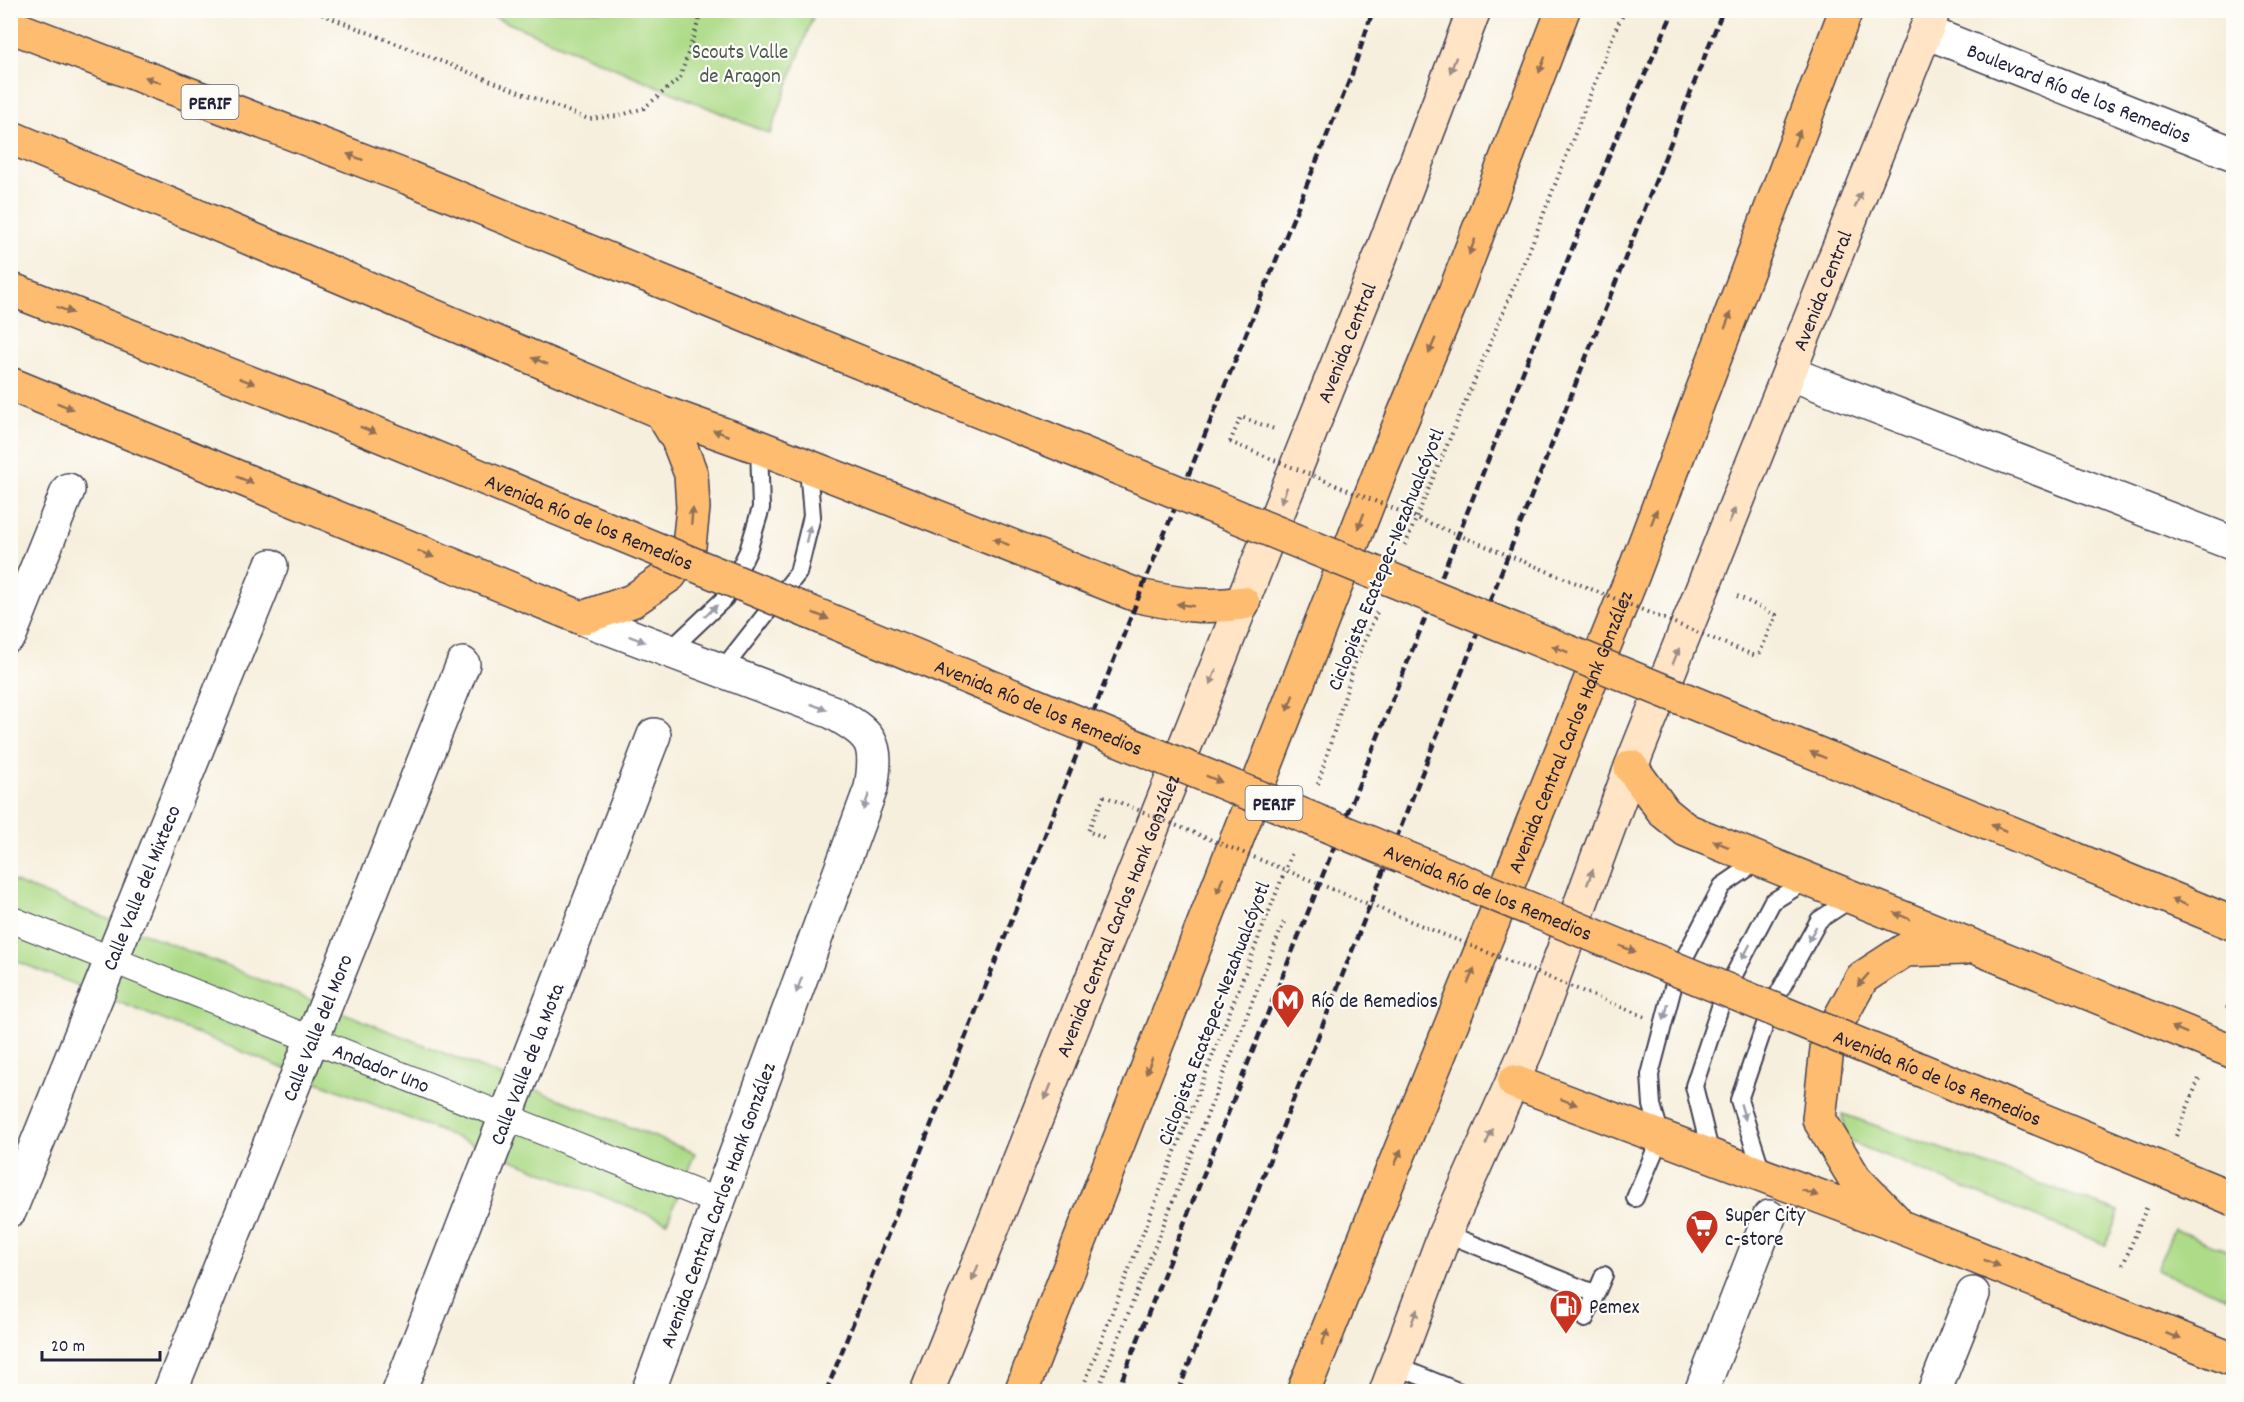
<svg xmlns="http://www.w3.org/2000/svg" width="2244" height="1402" font-family="Dekko,sans-serif">
	<rect width="100%" height="100%" fill="#fdfcf7"/>
	<filter id="ink" filterUnits="userSpaceOnUse"><feTurbulence type="fractalNoise" baseFrequency=".0167" numOctaves="2"/><feDisplacementMap in="SourceGraphic" scale="12" xChannelSelector="R" yChannelSelector="G"/><feConvolveMatrix kernelMatrix="1 2 1 2 8 2 1 2 1" color-interpolation-filters="sRGB"/></filter>
	<filter id="wash" filterUnits="userSpaceOnUse"><feTurbulence type="fractalNoise" baseFrequency=".008" numOctaves="4" result="noise"/><feDisplacementMap in="SourceGraphic" scale="24" xChannelSelector="R" yChannelSelector="G"/><feGaussianBlur stdDeviation="1.35" result="paint"/><feColorMatrix in="noise" values="0 0 0 0 0 0 0 0 0 0 0 0 0 0 0 0 0 1.4 0 .05"/><feComposite in="paint" operator="in"/></filter>
	<g filter="url(#wash)">
		<rect width="100%" height="100%" fill="#f7efdd"/>
		<!-- green -->
		<path fill="#addb88" stroke="#687e62" stroke-width="1.5" d="M480,11h335l-45,123z
			M10,880l685,273 -28,69 -656,-263z
			M1843,1114l276,98 -13,33 -260,-105z
			M2174,1229l59,24v47l-77,-30z"/>
	</g>
	<g filter="url(#ink)">
		<g fill="none" stroke-linecap="round" stroke-linejoin="round">
			<!-- service casing -->
			<g stroke="#424153" stroke-width="20">
				<path id="service" d="M669,651l56,-53 23,-47 13,-43 -2,-61
					M722,670l76,-97 14,-57 -4,-49
					M1711,1155l-17,-69 31,-94 47,-90 37,-23
					M1763,1175l-24,-75 32,-93 48,-87 35,-23
					M1635,1198l26,-62 -9,-31 -2,-30 27,-103 45,-86 38,-26
					M1445,1233l151,61
					M1585,1319l19,-44
					M1396,1366l64,26"/>
			</g>
			<!-- pedestrian casing -->
			<g stroke="#424153" stroke-width="28">
				<g id="pedestrian">
					<path id="s1" d="M10,919l709,283"/>
				</g>
			</g>
			<!-- minor casing -->
			<g stroke="#424153" stroke-width="36">
				<g id="minor">
					<path id="s2" d="M1926,32l308,122"/>
					<path d="M1789,373l445,171"/>
					<path d="M10,635l58,-145"/>
					<path id="s3" d="M10,1210l261,-644"/>
					<path id="s4" d="M170,1392l293,-728"/>
					<path id="s5" d="M399,1392l255,-657"/>
					<path d="M1701,1392l68,-175"/>
					<path d="M1934,1392l39,-98"/>
				</g>
			</g>
			<!-- tertiary casing -->
			<g stroke="#424153" stroke-width="36">
				<path id="tertiary" d="M582,618l250,94c40,23 47,29 39,76l-223,604"/>
			</g>
			<!-- secondary casing -->
			<g stroke="#424153" stroke-width="36">
				<g id="secondary">
					<path id="s6" d="M927,1392l454,-1137 93,-245"/>
					<path id="s7" d="M1386,1392l59,-159 82,-184 104,-282 303,-757"/>
				</g>
			</g>
			<!-- trunk casing -->
			<g stroke="#424153" stroke-width="36">
				<path id="trunk" d="M10,26l399,152
					M10,137l651,275 98,35 380,149c38,8 65,13 104,7
					M10,289l304,119
					M10,384l572,234 50,-17 38,-26 19,-29 4,-38 -2,-34 -13,-34 -17,-28
					M1631,767l33,45 22,18 548,222
					M1514,1082l387,145 333,133
					M1894,1219l-39,-40 -36,-60 9,-79 34,-62 43,-28 59,-2"/>
			</g>
			<!-- motorway casing -->
			<g stroke="#424153" stroke-width="36">
				<g id="motorway">
					<path d="M1021,1392l361,-925 73,-175 108,-282"/>
					<path id="s8" d="M1303,1392l331,-820 212,-562"/>
				</g>
			</g>
			<!-- path -->
			<path stroke="#424153" stroke-width="4" stroke-dasharray="1.5 4.5" stroke-linecap="butt" d="M311,10l277,109 30,-3 26,-8 36,-30 22,-68
				M1230,442l11,-25 33,12
				M1405,545l128,-304 84,-215 9,-16
				M1737,596l39,19 -18,42
				M1318,784l36,-118 23,-54
				M1104,796l-16,35 19,9
				M2227,1008l7,-15
				M2176,1136l24,-60
				M2123,1265l25,-61
				M1081,1392l212,-542
				M1097,1392l187,-470"/>
			<!-- service -->
			<use href="#service" stroke="#fff" stroke-width="16"/>
			<!-- pedestrian -->
			<use href="#pedestrian" stroke="#fff" stroke-width="26"/>
			<!-- minor -->
			<use href="#minor" stroke="#fff" stroke-width="33"/>
			<!-- tertiary -->
			<use href="#tertiary" stroke="#fff" stroke-width="33"/>
			<!-- secondary -->
			<use href="#secondary" stroke="#ffe4c6" stroke-width="33"/>
			<!-- trunk -->
			<use href="#trunk" stroke="#febc70" stroke-width="33"/>
			<!-- motorway -->
			<use href="#motorway" stroke="#febc70" stroke-width="33"/>
			<!-- rail -->
			<path stroke="#22223b" stroke-width="4.5" stroke-dasharray="9 4.5" stroke-linecap="butt" d="M826,1392l313,-796 213,-522 21,-64
				M1117,1392l498,-1251 59,-131
				M1178,1392l545,-1382"/>
			<!-- trunk-bridge casing -->
			<g stroke="#424153" stroke-width="36" stroke-linecap="butt">
				<g id="trunk-bridge">
					<path d="M409,178l1825,746"/>
					<path id="s9" d="M314,408l1920,791"/>
				</g>
			</g>
			<!-- path-bridge -->
			<path stroke="#424153" stroke-width="4" stroke-dasharray="1.5 4.5" stroke-linecap="butt" d="M1230,442l528,215
				M1104,796l544,222"/>
			<!-- trunk-bridge -->
			<use href="#trunk-bridge" stroke="#febc70" stroke-width="33"/>
		</g>
		<!-- one-way arrows -->
		<defs><path id="oneway-solid" d="M-6-.8H1V-3.2L6.5 0L1 3.2V.8H-6Z" transform="scale(1.5)"/></defs>
		<g fill="#9c8d87">
			<use href="#oneway-solid" transform="translate(1453 65) rotate(111)"/>
			<use href="#oneway-solid" transform="translate(1858 200) rotate(-68)"/>
			<use href="#oneway-solid" transform="translate(1284 495) rotate(111)"/>
			<use href="#oneway-solid" transform="translate(1732 516) rotate(-69)"/>
			<use href="#oneway-solid" transform="translate(1676 656) rotate(-68)"/>
			<use href="#oneway-solid" transform="translate(1213 677) rotate(112)"/>
			<use href="#oneway-solid" transform="translate(1590 877) rotate(-70)"/>
			<use href="#oneway-solid" transform="translate(1048 1092) rotate(112)"/>
			<use href="#oneway-solid" transform="translate(1489 1137) rotate(-66)"/>
			<use href="#oneway-solid" transform="translate(975 1273) rotate(112)"/>
			<use href="#oneway-solid" transform="translate(1414 1317) rotate(-69)"/>
		</g>
		<g fill="#906f56">
			<use href="#oneway-solid" transform="translate(1542 65) rotate(111)"/>
			<use href="#oneway-solid" transform="translate(153 80) rotate(-159)"/>
			<use href="#oneway-solid" transform="translate(1797 138) rotate(-69)"/>
			<use href="#oneway-solid" transform="translate(355 157) rotate(-159)"/>
			<use href="#oneway-solid" transform="translate(1472 247) rotate(111)"/>
			<use href="#oneway-solid" transform="translate(65 310) rotate(21)"/>
			<use href="#oneway-solid" transform="translate(1728 320) rotate(-69)"/>
			<use href="#oneway-solid" transform="translate(1432 346) rotate(113)"/>
			<use href="#oneway-solid" transform="translate(540 361) rotate(-157)"/>
			<use href="#oneway-solid" transform="translate(247 381) rotate(21)"/>
			<use href="#oneway-solid" transform="translate(65 406) rotate(22)"/>
			<use href="#oneway-solid" transform="translate(368 430) rotate(22)"/>
			<use href="#oneway-solid" transform="translate(721 433) rotate(-160)"/>
			<use href="#oneway-solid" transform="translate(245 480) rotate(22)"/>
			<use href="#oneway-solid" transform="translate(692 516) rotate(-85)"/>
			<use href="#oneway-solid" transform="translate(1654 517) rotate(-70)"/>
			<use href="#oneway-solid" transform="translate(1361 521) rotate(111)"/>
			<use href="#oneway-solid" transform="translate(1001 542) rotate(-159)"/>
			<use href="#oneway-solid" transform="translate(426 554) rotate(22)"/>
			<use href="#oneway-solid" transform="translate(1185 605) rotate(-172)"/>
			<use href="#oneway-solid" transform="translate(821 616) rotate(22)"/>
			<use href="#oneway-solid" transform="translate(1560 649) rotate(-158)"/>
			<use href="#oneway-solid" transform="translate(1290 703) rotate(111)"/>
			<use href="#oneway-solid" transform="translate(1818 755) rotate(-158)"/>
			<use href="#oneway-solid" transform="translate(1214 779) rotate(22)"/>
			<use href="#oneway-solid" transform="translate(1999 828) rotate(-158)"/>
			<use href="#oneway-solid" transform="translate(1721 844) rotate(-158)"/>
			<use href="#oneway-solid" transform="translate(1220 885) rotate(111)"/>
			<use href="#oneway-solid" transform="translate(2179 902) rotate(-158)"/>
			<use href="#oneway-solid" transform="translate(1902 916) rotate(-157)"/>
			<use href="#oneway-solid" transform="translate(1628 949) rotate(22)"/>
			<use href="#oneway-solid" transform="translate(1471 976) rotate(-68)"/>
			<use href="#oneway-solid" transform="translate(1863 980) rotate(131)"/>
			<use href="#oneway-solid" transform="translate(2179 1030) rotate(-158)"/>
			<use href="#oneway-solid" transform="translate(1149 1066) rotate(112)"/>
			<use href="#oneway-solid" transform="translate(1569 1102) rotate(20)"/>
			<use href="#oneway-solid" transform="translate(1398 1157) rotate(-68)"/>
			<use href="#oneway-solid" transform="translate(1810 1193) rotate(20)"/>
			<use href="#oneway-solid" transform="translate(1992 1263) rotate(22)"/>
			<use href="#oneway-solid" transform="translate(2173 1336) rotate(22)"/>
			<use href="#oneway-solid" transform="translate(1325 1337) rotate(-68)"/>
		</g>
		<g fill="#9c9ca7">
			<use href="#oneway-solid" transform="translate(808 534) rotate(-76)"/>
			<use href="#oneway-solid" transform="translate(711 611) rotate(-43)"/>
			<use href="#oneway-solid" transform="translate(637 639) rotate(21)"/>
			<use href="#oneway-solid" transform="translate(819 707) rotate(21)"/>
			<use href="#oneway-solid" transform="translate(866 802) rotate(110)"/>
			<use href="#oneway-solid" transform="translate(1812 934) rotate(119)"/>
			<use href="#oneway-solid" transform="translate(1746 952) rotate(118)"/>
			<use href="#oneway-solid" transform="translate(799 985) rotate(110)"/>
			<use href="#oneway-solid" transform="translate(1666 1012) rotate(105)"/>
			<use href="#oneway-solid" transform="translate(1743 1112) rotate(73)"/>
		</g>
	</g>
	<!-- icons -->
	<defs>
		<g id="metro-pin" transform="scale(1.725)"><path d="M0 17L-7.5 6A9.5 9.5 0 1 1 7.5 6Z" fill="#c8321e" stroke="#fdfcf7"/><path d="M-5.5 5V-5H-3L0 0L3-5H5.5V5H3V-.5L0 4L-3-.5V5Z" fill="#fff"/></g>
		<g id="supermarket-pin" transform="scale(1.725)"><path d="M0 17L-7.5 6A9.5 9.5 0 1 1 7.5 6Z" fill="#c8321e" stroke="#fdfcf7"/><path d="M-6-5.5h2.5l.6 2H6L4.5 2H-2.5L-4.4-4H-6ZM-1.5 3.2a1.3 1.3 0 1 0 .1 0ZM3 3.2a1.3 1.3 0 1 0 .1 0Z" fill="#fff"/></g>
		<g id="fuel-pin" transform="scale(1.725)"><path d="M0 17L-7.5 6A9.5 9.5 0 1 1 7.5 6Z" fill="#c8321e" stroke="#fdfcf7"/><path d="M-5.5-6h7V0h2V4h1.3V-2.5L3-4.5l.8-.8L6-3V5H2.5V1h-1V6h-7ZM-4.2-4.7v3.2H.2V-4.7Z" fill="#fff"/></g>
	</defs>
	<g fill-rule="evenodd">
		<use href="#metro-pin" x="1288" y="1000"/>
		<use href="#supermarket-pin" x="1702" y="1226"/>
		<use href="#fuel-pin" x="1566" y="1306"/>
	</g>
	<g text-anchor="middle" stroke-width="4.5" stroke-linejoin="round" paint-order="stroke">
		<!-- shield labels -->
		<g fill="#fdfcf7" stroke="#646373" stroke-width="1.5">
			<rect x="181.5" y="85" width="57" height="34" rx="4.5"/>
			<rect x="1245.5" y="786" width="57" height="34" rx="4.5"/>
		</g>
		<g font-size="20" font-weight="bold" fill="#22223b">
			<text x="210" y="109">PERIF</text>
			<text x="1274" y="810">PERIF</text>
		</g>
		<!-- park labels -->
		<g font-size="21" fill="#4c5a52" stroke="#fdfcf7">
			<text x="740" y="58">Scouts Valle<tspan x="740" dy="24">de Aragon</tspan></text>
		</g>
		<!-- street labels -->
		<g font-size="21" fill="#22223b" stroke="#fdfcf7">
			<text dy="7" stroke="none"><textPath href="#s2" startOffset="165">Boulevard Río de los Remedios</textPath></text>
			<text dy="7" stroke="none"><textPath href="#s7" startOffset="1185">Avenida Central</textPath></text>
			<text dy="7" stroke="none"><textPath href="#s6" startOffset="1130">Avenida Central</textPath></text>
			<text dy="7" stroke="none"><textPath href="#s9" startOffset="298">Avenida Río de los Remedios</textPath></text>
			<text transform="translate(1385 559) rotate(-68)" y="7">Ciclopista Ecatepec-Nezahualcóyotl</text>
			<text dy="7" stroke="none"><textPath href="#s9" startOffset="784">Avenida Río de los Remedios</textPath></text>
			<text dy="7" stroke="none"><textPath href="#s8" startOffset="712">Avenida Central Carlos Hank González</textPath></text>
			<text dy="7" stroke="none"><textPath href="#s3" startOffset="348">Calle Valle del Mixteco</textPath></text>
			<text dy="7" stroke="none"><textPath href="#s9" startOffset="1270">Avenida Río de los Remedios</textPath></text>
			<text dy="7" stroke="none"><textPath href="#s6" startOffset="513">Avenida Central Carlos Hank González</textPath></text>
			<text transform="translate(1213 1013) rotate(-69)" y="7">Ciclopista Ecatepec-Nezahualcóyotl</text>
			<text dy="7" stroke="none"><textPath href="#s4" startOffset="393">Calle Valle del Moro</textPath></text>
			<text dy="7" stroke="none"><textPath href="#s5" startOffset="352">Calle Valle de la Mota</textPath></text>
			<text dy="7" stroke="none"><textPath href="#s1" startOffset="400">Andador Uno</textPath></text>
			<text dy="7" stroke="none"><textPath href="#s9" startOffset="1756">Avenida Río de los Remedios</textPath></text>
			<text transform="translate(717 1205) rotate(-70)" y="7">Avenida Central Carlos Hank González</text>
		</g>
		<!-- poi labels -->
		<g font-size="21" fill="#22223b" stroke="#fdfcf7" text-anchor="start">
			<text x="1311" y="1007">Río de Remedios</text>
			<text x="1725" y="1221">Super City<tspan x="1725" dy="24">c-store</tspan></text>
			<text x="1589" y="1313">Pemex</text>
		</g>
	</g>
	<!-- margin -->
	<rect width="2244" height="1402" fill="none" stroke="#fdfcf7" stroke-width="36"/>
	<!-- scale -->
	<path d="M42 1351v9h118v-9" fill="none" stroke="#22223b" stroke-width="3"/>
	<text x="51" y="1351" font-size="18" fill="#22223b" stroke="#fdfcf7" stroke-width="4.5" paint-order="stroke">20 m</text>
</svg>
